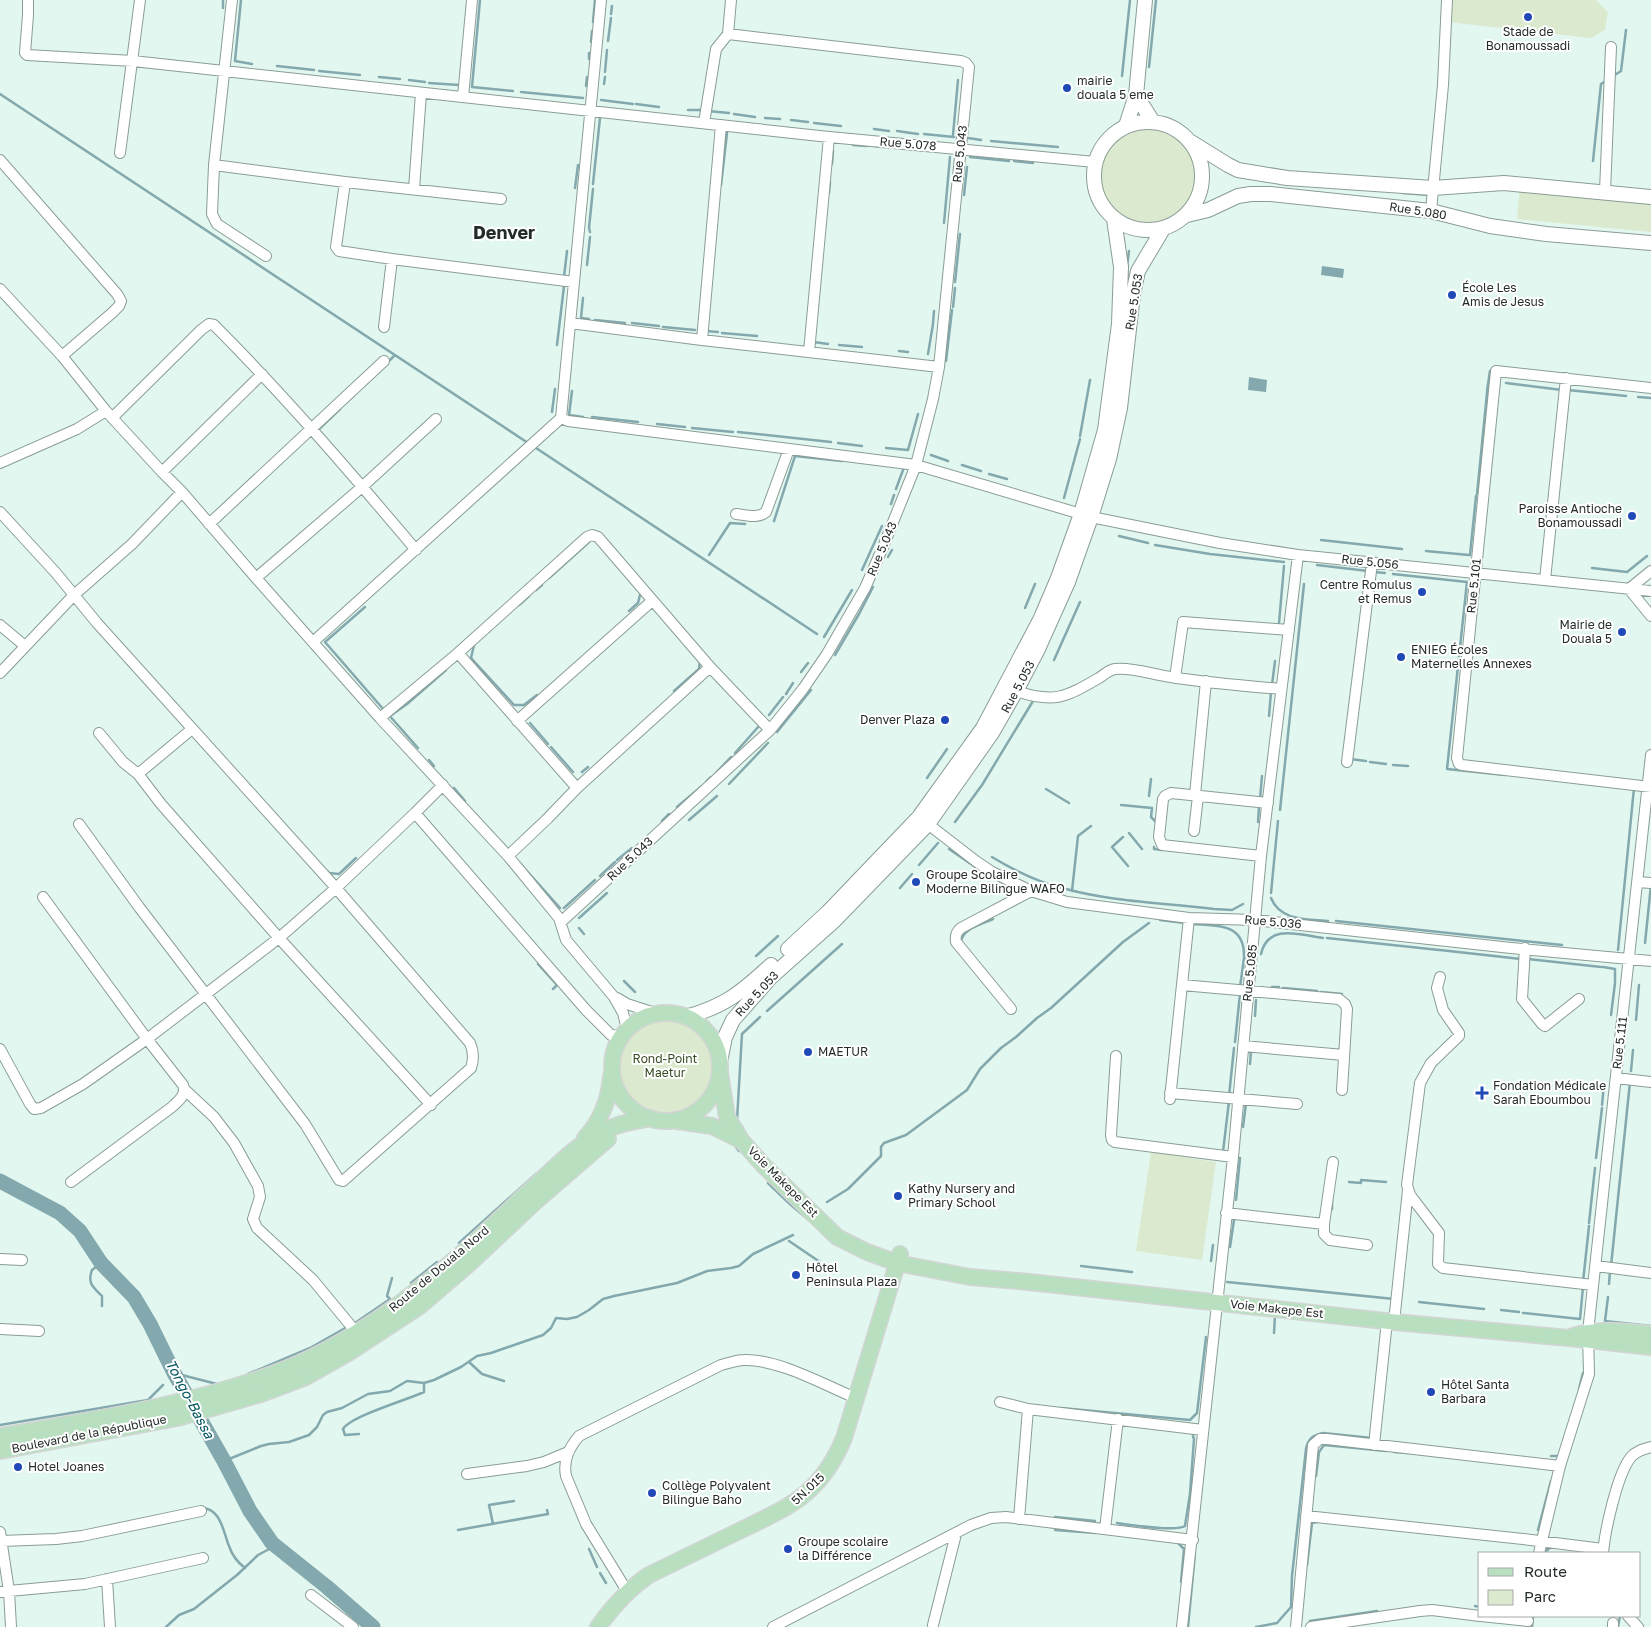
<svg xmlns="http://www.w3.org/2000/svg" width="1651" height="1627" font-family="'Golos Text',sans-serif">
	<rect width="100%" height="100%" fill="#e2f7ef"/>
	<!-- green -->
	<path fill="#dbeace" d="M1451,0h145l12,12 -3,18 -14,8 -143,-16z
		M1098 177a51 51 0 1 1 102 0a51 51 0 1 1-102 0Z
		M1520,187l131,13v32l-134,-13z
		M618 1066a47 47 0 1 1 94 0a47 47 0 1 1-94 0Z
		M1151,1152l65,10 -14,98 -66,-9z"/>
	<!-- water -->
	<path fill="#83a8ad" d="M1322,266l22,3 -1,9 -22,-3z
		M1249,377l18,3 -1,12 -18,-2z"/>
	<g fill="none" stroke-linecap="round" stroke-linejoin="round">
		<!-- stream -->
		<path stroke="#83a8ad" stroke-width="2.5" d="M241,0l-6,61 17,3
			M480,0l-8,87 41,4
			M223,8v-8
			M611,14l1,-8
			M593,22l2,-22
			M608,41l3,-23
			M591,42l1,-11
			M589,59v-6
			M277,66l37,4
			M1149,67l7,-67
			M319,71l41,4
			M605,72l2,-22
			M1122,76l8,-76
			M1613,76l8,-5 5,-41
			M379,77l21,2
			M409,80l16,2
			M429,83l30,2
			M604,84l1,-7
			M586,86l1,-9
			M521,92l62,6
			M0,94l528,349
			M601,100l32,4
			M636,104l23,3
			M688,110h15
			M708,111l21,2
			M734,114l21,3
			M765,118l15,1
			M791,120l17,2
			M814,123l27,3
			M874,129l15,2
			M897,131l21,3
			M924,134l30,3
			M953,135l5,-55
			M968,138l13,2
			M991,141l67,6
			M853,145l14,1
			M875,146l7,1
			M970,157l39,4
			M1014,161l19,2
			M1593,161l8,-77 3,-2
			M832,164l1,-13
			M593,184l7,-66
			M721,185l6,-52
			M575,188l3,-23
			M829,193l1,-11
			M1403,193l27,2
			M964,195l3,-28
			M944,223l6,-66
			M590,232l-1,-4 4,-39
			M587,265l3,-28
			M1127,266l2,-15
			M564,277l3,-26
			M955,282l5,-48
			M583,298l-2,20 8,1
			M953,307l2,-19
			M595,320l30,3
			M632,323l27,3
			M933,323l1,-12
			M663,327l32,3
			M706,329v2l12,1
			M722,333l35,3
			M814,340v2l14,2
			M557,345l7,-59
			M839,345l23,2
			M899,351l9,1
			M928,354l5,-30
			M946,361l6,-51
			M387,363l8,-8
			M1506,383l56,7
			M1568,390l58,6
			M572,391l-3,24 14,2
			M1487,391l3,-20 3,-2
			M1638,397l13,1
			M552,412l3,-23
			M592,417l46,5
			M657,424l28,3
			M692,428l41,4
			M317,431l23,-22
			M738,432l93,10
			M1080,436l10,-56
			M838,443l24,3
			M533,446l284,188
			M886,448l22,2 10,-36
			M931,455l17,6
			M962,465l19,6
			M989,474l18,5
			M896,489l7,-19
			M1477,494l10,-101
			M1064,498l16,-59
			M891,504l3,-9
			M774,521l21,-65 47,5
			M1119,536l29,7
			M1321,540l81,9
			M1155,545l55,9 74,8
			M1426,551l43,4
			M709,555l21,-32 15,1
			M1470,555l6,-59
			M888,557l4,-7
			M1317,565l51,6
			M1592,568l35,4 20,-16
			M862,570l20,-44
			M1374,572l11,1
			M1393,574l74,8 -20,187 58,6
			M549,578l40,-36
			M536,590l6,-5
			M519,605l10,-9
			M365,607l-40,35 59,68
			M1025,608l10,-24
			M629,611l9,-8 3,-12
			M1279,623l5,-57
			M824,637l28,-47
			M474,645l-3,13 43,47h10l13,-10
			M835,655l24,-41 14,-27
			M1054,660l26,-58
			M801,672l7,-9
			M1272,685l3,-24
			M674,691l25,-22 1,-8
			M786,694l7,-11
			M388,714l30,34
			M769,715l14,-18
			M390,716l17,-12 39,-34
			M1269,716l2,-24
			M530,723l18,21
			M777,732l34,-42
			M551,747l22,25
			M735,753l24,-27
			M1350,759l16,2
			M429,760l5,6
			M1370,762l16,2
			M1393,765l15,1
			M582,772l6,-5
			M715,774l16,-17
			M927,778l20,-29
			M706,782l5,-5
			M729,784l39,-41
			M454,788l11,13
			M1046,789l23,14
			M1149,796l2,-17
			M1260,799l2,-23
			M1121,805l31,3 -1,9 5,5
			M677,807l25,-21
			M1280,810l24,-226
			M689,820l28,-24
			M662,821l7,-7
			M955,822l27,-37 51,-84
			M1258,822l1,-15
			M1129,833l13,16
			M1123,837l-11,10 16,19
			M1154,847v2l8,1
			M949,849l38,26 32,15
			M992,857c23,14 48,26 74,32 48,13 99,14 148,20l18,1 11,-6
			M617,860l15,-12
			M518,861l42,47
			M919,865l19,-22
			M327,871l2,2 10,1 17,-16
			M600,876l15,-14
			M900,888l12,-14
			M1072,891l6,-55 13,-10
			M1271,893l7,-72
			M1271,898c9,23 36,21 57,23
			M564,908l31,-28
			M579,918l28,-25
			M1160,920l25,3
			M1336,921l226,24
			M1191,924c25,2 54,-2 53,33
			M579,928l5,6
			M1327,938l112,12
			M961,943c0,-14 21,-19 32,-24
			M1645,943l6,-58
			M1440,950l81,9
			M1618,950l16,-162
			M1261,954c7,-31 39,-19 62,-16
			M756,956l22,-20
			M1528,959l73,8
			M538,964l19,21 -4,4
			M1603,967l12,2v13
			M624,981l11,11
			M1240,987l4,-29
			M1272,987h7
			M1283,988l34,3
			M1321,992l21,2
			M767,1011l75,-67
			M1611,1015l4,-32
			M1255,1016l1,-16
			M1636,1020l3,-35
			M1235,1042l5,-48
			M1250,1064l1,-13
			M1631,1071l2,-21
			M1229,1096l5,-48
			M1602,1105l2,-21
			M1243,1127l3,-24
			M743,1128l-6,-8 5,-86 18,-17
			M733,1143l6,8
			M1223,1152l6,-51
			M1596,1158l6,-50
			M1349,1182l12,1v-3l25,2
			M768,1183l23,22 19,16
			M1236,1200l4,-42
			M827,1202l21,-13 33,-33v-9l3,-4 22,-8 61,-45 13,-21 21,-21 15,-11 21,-19 14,-10 72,-66 26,-19
			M1332,1209v-9
			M1589,1223l6,-55
			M789,1241l31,21
			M459,1243l77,-69
			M1230,1247l4,-27
			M1211,1261l2,-16
			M101,1263l-9,7c-5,13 1,17 10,26v10
			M1081,1266l51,6
			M1611,1266l19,-184
			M1227,1282l167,17
			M1583,1282l6,-56
			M411,1283l26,-21
			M1609,1284l1,-13
			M1608,1297l-3,24 46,5
			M1419,1302l65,7
			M1501,1310l18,2
			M1523,1313l57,6 3,-32
			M355,1323l35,-24 -3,-3 5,-18
			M1274,1333l1,-18
			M469,1362l13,12 22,7
			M174,1373l43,11
			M248,1374l62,-26 37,-21
			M1579,1389l4,-16
			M1061,1408l129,12 7,-7 9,-76
			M0,1425l148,-25 15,-15
			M359,1434l-14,1 -2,-6c8,-13 64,-29 81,-37v-8
			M1394,1452l14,1
			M1551,1456h8
			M224,1461l37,-15 8,-2 20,-2 20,-7 8,-8 6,-12 4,-3 15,-4 26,-14 22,-3 17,-10 17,2 10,-3 27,-13 16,-11 14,-3 52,-18 8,-7 5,-10 11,1 10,-2 12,-7 14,-11 11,-3 63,-13 30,-12 24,-3 8,-2 14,-12 40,-19
			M1316,1476l3,-24 5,-7 62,6
			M201,1508c20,0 22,23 28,38 3,9 8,16 16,22
			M1055,1517l40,4
			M1117,1523c14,2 59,9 68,3l5,-32 4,-55 -1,-3
			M493,1524l-4,-19 25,-4
			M458,1530l90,-16 -1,-4
			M1055,1530l41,3
			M1538,1530l13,-49
			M1176,1541l8,8 -3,33
			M589,1549l8,18
			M1544,1553l8,-7
			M1307,1565l5,-42 5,-1
			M600,1573l6,10
			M1475,1606l5,1
			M1310,1621l67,-10
			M166,1627l13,-12 15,-6 43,-34 21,-20 17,-9
			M1188,1627l7,-74
			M1256,1627l21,-4 14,-16 1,-31 14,-127c2,-10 7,-14 17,-16l49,5
			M1532,1627l1,-11
			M1618,1627l2,-11"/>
		<!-- river -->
		<path stroke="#83a8ad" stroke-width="15" d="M0,1181l60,32 20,18 21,32 33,34 16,27 24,49 50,88 26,50 22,32 55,44 46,40"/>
		<!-- minor casing -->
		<g stroke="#8a9d95" stroke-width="12">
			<path id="minor" d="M28,0v15l-3,38 2,2 106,6 696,76 266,25
				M232,0l-18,165 -2,49 5,10 49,32
				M463,97l9,-97
				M704,123l12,-74 12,-15 3,-34
				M120,153l20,-153
				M0,160l117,134 4,7 -2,5 -7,7 -50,43
				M214,165l131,17 156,17
				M345,182l-9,65 3,4 53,8 182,23
				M414,189l7,-96
				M1605,191l6,-144
				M1431,211l12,-126 4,-85
				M0,289l62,67 44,55 56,61 20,20 74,86 124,140 128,138 51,62 7,22 48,57 9,16 4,16
				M570,323l132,17 237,27
				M384,327l8,-68
				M702,340l19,-215
				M809,352l20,-215
				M1651,388l-155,-17 -39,387 2,6 3,1 189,22
				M112,418l89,-88 8,-6 5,1c71,71 137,148 202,225
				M561,418l7,3 348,44 175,52 129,26 78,12 353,36
				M0,463l77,-34 29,-18
				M162,472l100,-98
				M0,512l56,61 41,50 239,265 79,-75 171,197 25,25 10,1
				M736,514c10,1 22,5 30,-2l23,-63
				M209,524l175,-163
				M1651,571l-22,18 22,27
				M256,578l106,-91 74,-68
				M1545,580l21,-202
				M0,625l25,21
				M313,642l248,-224 40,-418
				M458,653l119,135
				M0,673l74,-78 58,-51 50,-52
				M1175,678l8,-56 106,8
				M1016,691c38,13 50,6 83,-13 5,-3 9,-8 16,-9 19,-2 38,6 56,8 37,6 74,9 110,12
				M380,718l78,-65 129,-116 5,-2 6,2 112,130 60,63
				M517,721l135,-120
				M192,729l-54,45 23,30 118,134 152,167
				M99,733l24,29 15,12
				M1347,762l25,-199
				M1195,795l11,-114
				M415,813l28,-28
				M924,821l53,41 15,10 39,19 36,11 122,16 66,2 256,28 140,13
				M1194,831l4,-35
				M508,856l40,-38 29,-30 133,-121
				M1261,856l-99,-11 -3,-8 4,-38 2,-3 6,-3 97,10
				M1638,882l13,1
				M43,897l104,142 36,46c4,10 -5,16 -11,22l-101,75
				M561,922l209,-192 33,-41 24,-35 38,-66 18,-41 33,-82 17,-66 6,-32 30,-300 -3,-4 -5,-2 -233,-27
				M1525,948l-3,51 20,25 3,2 34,-27
				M1440,977l-3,11 6,22 16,23v3l-28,27 -11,20 -13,102 3,10 29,38 -1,31 5,4 150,17
				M1182,985l157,14 6,5 2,5 -5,81
				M617,998l10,6 31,10
				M1011,1009l-55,-67c-1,-6 0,-10 5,-14l70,-37
				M1243,1046l101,9
				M0,1049l30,55 4,5 7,-1 42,-24 64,-45 132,-101 57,-50 134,155c4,9 4,16 1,25l-128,113 -4,-1 -34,-56 -166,-217 -60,-83
				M1116,1056l-5,79 1,5 3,2 118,15
				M1616,1078l35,4
				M184,1089l30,28 20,26 24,43 2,11 -7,22 4,9 56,52 43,52
				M1170,1093l127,11
				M1170,1099l19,-181
				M1226,1213l98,11v10l6,6 37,5
				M1324,1224l9,-62
				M0,1259l22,1
				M1596,1266l55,7
				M1394,1322l14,-132
				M0,1329l39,2
				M1000,1402l28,7 175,21
				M1374,1445l13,-124
				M467,1474l60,-8 17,-4 24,-10
				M1306,1516l217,23 80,10
				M1019,1519l9,-110
				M1105,1529l13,-110
				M0,1532l9,59 -9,1
				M0,1541l56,-2 26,-3 119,-25
				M1539,1553l21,-87 29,-92 -1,-42 63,-577
				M1603,1553c2,-22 14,-79 28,-96 5,-6 13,-8 20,-10
				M107,1579l3,48
				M627,1591l-41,-67 -20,-48c-3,-16 3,-28 13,-40l142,-71c8,-2 16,-5 23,-5 35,-1 80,25 112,38
				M311,1595l42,32
				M1481,1616l47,5
				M1628,1616l10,11
				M933,1625l23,-91
				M11,1627l-2,-36 76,-7 118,-26
				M773,1627l198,-102 20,-7 15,-1 187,23
				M1182,1627l51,-470 28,-301 37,-301
				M1296,1627l17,-182 7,-6h7l233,27
				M1311,1627l109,-16 12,-1 48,6
				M1613,1627v-4"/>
		</g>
		<!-- secondary casing -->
		<g stroke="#8a9d95" stroke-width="16">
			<path id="secondary" d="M1136,95l17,27
				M1094 176a54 54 0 1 1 108 0a54 54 0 1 1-108 0Z
				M1126,126l10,-31 9,-95
				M1191,142l37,23 10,5 49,8 146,10 71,-5 147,14
				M1187,215l21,-5 30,-14 13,-2h19l161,17 59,15 56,8 105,9
				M788,949l40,-37 91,-95 64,-89 58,-110 17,-40 23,-64 24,-84 14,-106 2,-57 -7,-48
				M685,1017c39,-10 57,-25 86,-52
				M720,1062l5,-25 8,-17 38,-43 64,-57 93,-96 64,-91 24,-42 22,-42 30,-67 23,-65 18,-58 11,-51 13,-114 5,-23 25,-42"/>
		</g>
		<!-- primary casing -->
		<g stroke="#d3d5d4" stroke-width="18">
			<path id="primary" d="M612 1067a54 54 0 1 1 108 0a54 54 0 1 1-108 0Z
				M720,1073l7,44 14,23 22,25 74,72 30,15 30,11 73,14 59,5 365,40 175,16 82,9
				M677,1121l35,5 28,14
				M585,1138c16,-17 24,-38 26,-62
				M1573,1336c28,-8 49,-5 78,-2
				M0,1436c96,-17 199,-32 290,-69 29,-12 57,-28 83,-45 34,-22 65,-48 96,-75 23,-21 46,-43 69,-64 22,-21 46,-45 75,-56 12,-5 25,-6 37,-9
				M0,1451l177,-33 84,-24 45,-17 44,-25 70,-46 49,-42 66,-62 73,-63
				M598,1627c15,-21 30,-38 51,-52 29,-14 57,-28 86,-42 53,-26 85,-37 109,-95l56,-184"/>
		</g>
		<!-- minor -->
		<use href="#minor" stroke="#fff" stroke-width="10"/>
		<!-- secondary -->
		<use href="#secondary" stroke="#fff" stroke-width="14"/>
		<!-- primary -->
		<use href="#primary" stroke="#b9dfc1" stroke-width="15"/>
	</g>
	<!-- markers -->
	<g fill="#1f49b7" stroke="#fff" stroke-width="2">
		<circle cx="1528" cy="17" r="5"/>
		<circle cx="1067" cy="88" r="5"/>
		<circle cx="1452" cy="295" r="5"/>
		<circle cx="1632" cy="516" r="5"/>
		<circle cx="1422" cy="592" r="5"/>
		<circle cx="1622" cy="632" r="5"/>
		<circle cx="1401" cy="657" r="5"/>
		<circle cx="945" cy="720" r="5"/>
		<circle cx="916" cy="882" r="5"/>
		<circle cx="808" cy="1052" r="5"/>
		<path d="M1479.5 1085.5h5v5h5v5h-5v5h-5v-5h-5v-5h5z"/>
		<circle cx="898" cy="1196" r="5"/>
		<circle cx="796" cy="1275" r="5"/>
		<circle cx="1431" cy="1392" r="5"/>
		<circle cx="18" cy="1467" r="5"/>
		<circle cx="652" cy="1493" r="5"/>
		<circle cx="788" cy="1549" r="5"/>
	</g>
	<g text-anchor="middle" stroke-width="4" stroke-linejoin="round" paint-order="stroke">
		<!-- poi labels -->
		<g font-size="12" fill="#242c29" stroke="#fff" text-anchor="start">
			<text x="1528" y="36" text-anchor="middle">Stade de<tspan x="1528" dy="14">Bonamoussadi</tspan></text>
			<text x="1077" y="85">mairie<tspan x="1077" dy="14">douala 5 eme</tspan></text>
			<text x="1462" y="292">École Les<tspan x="1462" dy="14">Amis de Jesus</tspan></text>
			<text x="1622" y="513" text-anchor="end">Paroisse Antioche<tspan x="1622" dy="14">Bonamoussadi</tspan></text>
			<text x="1412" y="589" text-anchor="end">Centre Romulus<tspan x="1412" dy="14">et Remus</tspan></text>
			<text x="1612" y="629" text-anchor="end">Mairie de<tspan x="1612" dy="14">Douala 5</tspan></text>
			<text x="1411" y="654">ENIEG Écoles<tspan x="1411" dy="14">Maternelles Annexes</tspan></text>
			<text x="935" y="724" text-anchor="end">Denver Plaza</text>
			<text x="926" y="879">Groupe Scolaire<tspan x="926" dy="14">Moderne Bilingue WAFO</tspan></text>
			<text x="818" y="1056">MAETUR</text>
			<text x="1493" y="1090">Fondation Médicale<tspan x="1493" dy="14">Sarah Eboumbou</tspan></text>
			<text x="908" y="1193">Kathy Nursery and<tspan x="908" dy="14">Primary School</tspan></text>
			<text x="806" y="1272">Hôtel<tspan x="806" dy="14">Peninsula Plaza</tspan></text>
			<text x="1441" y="1389">Hôtel Santa<tspan x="1441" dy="14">Barbara</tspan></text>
			<text x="28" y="1471">Hotel Joanes</text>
			<text x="662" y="1490">Collège Polyvalent<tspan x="662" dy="14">Bilingue Baho</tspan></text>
			<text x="798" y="1546">Groupe scolaire<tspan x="798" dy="14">la Différence</tspan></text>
		</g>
		<!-- street labels -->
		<g font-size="12" fill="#242c29" stroke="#fff">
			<text transform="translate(908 144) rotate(5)" y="4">Rue 5.078</text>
			<text transform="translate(960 154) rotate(-84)" y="4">Rue 5.043</text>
			<text transform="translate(1418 211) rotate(9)" y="4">Rue 5.080</text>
			<text transform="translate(1134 302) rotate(-81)" y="4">Rue 5.053</text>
			<text transform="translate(882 549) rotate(-67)" y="4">Rue 5.043</text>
			<text transform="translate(1370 562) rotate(6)" y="4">Rue 5.056</text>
			<text transform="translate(1474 586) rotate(-84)" y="4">Rue 5.101</text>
			<text transform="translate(1018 687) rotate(-62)" y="4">Rue 5.053</text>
			<text transform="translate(630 859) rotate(-43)" y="4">Rue 5.043</text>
			<text transform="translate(1273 922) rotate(5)" y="4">Rue 5.036</text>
			<text transform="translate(1250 973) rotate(-84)" y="4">Rue 5.085</text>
			<text transform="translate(757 994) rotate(-47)" y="4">Rue 5.053</text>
			<text transform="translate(1620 1043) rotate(-83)" y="4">Rue 5.111</text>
			<text transform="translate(783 1182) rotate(45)" y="4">Voie Makepe Est</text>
			<text transform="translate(439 1269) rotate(-40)" y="4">Route de Douala Nord</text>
			<text transform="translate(1277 1309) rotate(6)" y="4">Voie Makepe Est</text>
			<text transform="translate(89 1434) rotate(-11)" y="4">Boulevard de la République</text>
			<text transform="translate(808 1489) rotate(-43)" y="4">5N.015</text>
		</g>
		<!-- park labels -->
		<g font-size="12" fill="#354a20" stroke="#fff">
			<text x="665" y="1063">Rond-Point<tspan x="665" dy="14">Maetur</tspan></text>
		</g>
		<!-- water labels -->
		<g font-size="14" font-style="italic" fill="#00555e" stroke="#fff">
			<text transform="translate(190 1399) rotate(62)" y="5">Tongo-Bassa</text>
		</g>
		<!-- district labels -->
		<g font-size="18" font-weight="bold" fill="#242c29" stroke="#fff">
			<text x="504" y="239">Denver</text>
		</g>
	</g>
	<!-- legend -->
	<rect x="1478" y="1552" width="162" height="65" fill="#ffffff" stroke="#a7aba9"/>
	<rect x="1488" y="1568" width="25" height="8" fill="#b9dfc1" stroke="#a7aba9"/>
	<text x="1524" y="1577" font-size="15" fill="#242c29">Route</text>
	<rect x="1488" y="1590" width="25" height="15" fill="#dbeace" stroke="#a7aba9"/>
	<text x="1524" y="1602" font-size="15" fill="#242c29">Parc</text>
</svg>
